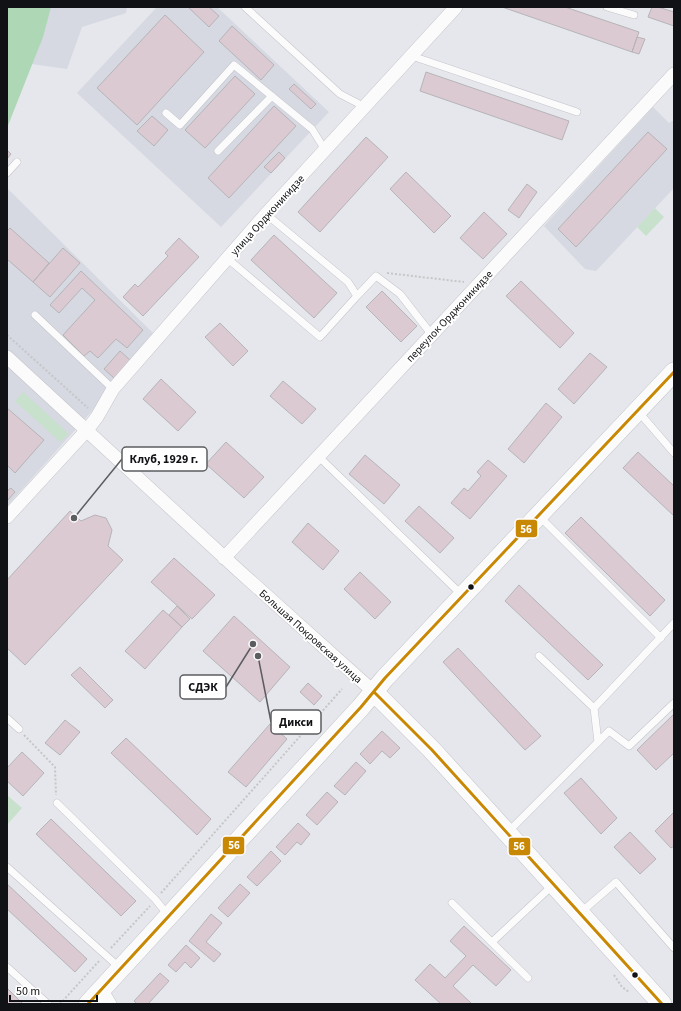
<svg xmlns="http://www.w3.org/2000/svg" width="681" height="1011" font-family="'Source Sans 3',sans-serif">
	<rect width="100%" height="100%" fill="#e6e7ec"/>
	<!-- built -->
	<path fill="#d6d8e2" d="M46,7h81l-1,6 -44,14 -15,42 -35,-5z
		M157,7h60l112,105 -108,115 -144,-134z
		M653,107l16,16 5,-3v68l-78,83 -11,-2 -41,-43z
		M7,188l148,147 -63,76 -85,95z"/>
	<!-- green -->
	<path fill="#c8e1cc" d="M655,208l9,9 -18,19 -9,-9z
		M23,392l46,42 -9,8 -45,-41z
		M7,795l15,13 -15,17z"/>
	<!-- forest -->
	<path fill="#aed7b6" d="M7,7h44l-8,30 -36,91z"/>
	<!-- building -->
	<path fill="#dccad3" stroke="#b5b4b7" d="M188,7h21l10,9 -10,11z
		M502,7h63l74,25 -7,20z
		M652,7h6l16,5v14l-26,-9z
		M165,15l39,37 -67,73 -40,-37z
		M232,26l42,39 -13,15 -42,-39z
		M637,37l8,2 -6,15 -7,-2z
		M426,72l143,49 -7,19 -142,-49z
		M235,76l20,18 -50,54 -20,-18z
		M294,84l22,20 -5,5 -22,-20z
		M274,106l22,20 -67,72 -21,-20z
		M152,116l16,14 -14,16 -17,-15z
		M648,132l19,17 -91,98 -18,-18z
		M366,137l22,20 -68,75 -22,-20z
		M7,150l4,4 -4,5z
		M279,152l6,6 -14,15 -7,-6z
		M406,172l45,44 -17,17 -44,-44z
		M527,184l10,8 -18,26 -11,-8z
		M484,212l23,22 -24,25 -23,-21z
		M10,228l39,35 -16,19 -26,-23v-28z
		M274,235l63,58 -23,25 -63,-58z
		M179,238l20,19 -56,59 -20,-19 12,-13 3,3 30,-31 -3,-3z
		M63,248l17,15 -30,34 -17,-15z
		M81,271l62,59 -16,18 -11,-9 -18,19 -8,-7 -6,5 -21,-21 32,-35 -13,-12 -23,25 -9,-8z
		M521,281l53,52 -14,15 -54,-52z
		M382,291l35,35 -16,16 -35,-35z
		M220,323l28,28 -15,15 -28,-29z
		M120,351l10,9 -16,18 -10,-9z
		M590,353l17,14 -33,37 -16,-15z
		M161,379l35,33 -18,19 -35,-32z
		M283,381l33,28 -14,15 -32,-28z
		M546,403l16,14 -38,46 -16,-14z
		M7,408l37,32 -29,33 -8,-8z
		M226,442l38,35 -20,21 -38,-34z
		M638,452l36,34v30l-51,-48z
		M365,455l35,30 -16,19 -35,-30z
		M488,460l19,16 -37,43 -19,-16 13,-15 4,3 13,-15 -4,-4z
		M11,488l4,4 -8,9v-10z
		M419,506l35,32 -14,15 -35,-32z
		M70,511l11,10 14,-6 11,3 6,12 -4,16 15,14 -98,105 -18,-17v-68z
		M581,517l84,83 -15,16 -85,-83z
		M308,523l31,28 -16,19 -31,-28z
		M174,558l41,37 -23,24 -41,-37z
		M360,572l31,30 -16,17 -31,-30z
		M519,585l84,80 -15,15 -83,-79z
		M177,606l13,13 -8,8 -13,-12z
		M163,610l19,17 -37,42 -20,-18z
		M234,616l56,51 -30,35 -57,-51z
		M458,648l83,88 -16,14 -82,-88z
		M80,667l33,33 -8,8 -34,-33z
		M308,683l14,13 -8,9 -14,-13z
		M674,714v39l-18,17 -19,-20z
		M65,720l15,12 -20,23 -15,-12z
		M270,724l17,15 -41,48 -18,-15z
		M382,731l18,17 -10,10 -8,-7 -12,13 -10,-10z
		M126,738l85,81 -14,16 -86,-82z
		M22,752l22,21 -21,23 -16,-15v-13z
		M356,762l10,9 -21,24 -11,-9z
		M581,778l36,40 -16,16 -37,-41z
		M327,792l11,10 -21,23 -11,-10z
		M674,812v34l-3,2 -16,-17z
		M51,819l85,82 -15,15 -85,-82z
		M298,823l12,11 -9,11 -4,-3 -12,13 -9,-8z
		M630,832l26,27 -16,15 -26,-27z
		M271,851l10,10 -24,25 -10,-9z
		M7,884l80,75 -12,13 -68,-63z
		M240,884l10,9 -22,24 -10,-9z
		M211,914l11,9 -16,19 15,12 -7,8 -25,-21z
		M464,926l47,44 -15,16 -23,-21 -20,21 19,18h-31l-26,-24 15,-16 15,14 21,-22 -16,-15z
		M186,945l14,13 -9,10 -6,-6 -9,10 -8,-7z
		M160,973l9,8 -21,23h-11l-3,-3z
		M7,988l16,16h-16z"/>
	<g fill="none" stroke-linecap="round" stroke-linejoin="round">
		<!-- service casing -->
		<g stroke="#c4c5c9" stroke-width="8">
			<path id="service" d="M245,7l95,87 25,13
				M607,7l27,8
				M412,56l165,56
				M166,113l14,12 54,-60 78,64 13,21
				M218,151l54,-55
				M7,173l10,-11
				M228,259l92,78 37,-41 -9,-14 -82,-68
				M357,296l19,-20 24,18 32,41
				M35,315l78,74
				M637,410l37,43
				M318,456l144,139
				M539,516l122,122
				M539,656l55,52
				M7,718l12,11
				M598,742l-4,-34 80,-85
				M57,803l98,96 13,16
				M508,832l101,-101 20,15 45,-43
				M7,867l113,101
				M452,903l76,75
				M580,913l36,-31 58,66
				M492,942l61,-57
				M7,967l41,37"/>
		</g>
		<!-- minor casing -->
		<g stroke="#c4c5c9" stroke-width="14">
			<path id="minor" d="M7,357l231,213 136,122
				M7,517l80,-87 10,-13 16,-28 153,-175 190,-207
				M224,558l450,-484
				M101,989l9,15"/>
		</g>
		<!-- secondary casing -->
		<g stroke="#c4c5c9" stroke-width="20">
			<path id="secondary" d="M374,692l58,58 230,254
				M88,1004l273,-297 24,-29 289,-306"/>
		</g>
		<!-- path -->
		<path stroke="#c5c6c7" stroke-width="2" stroke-dasharray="2 2" stroke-linecap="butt" d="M387,273l77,9
			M7,335l81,73
			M24,735l31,32 1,28
			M161,893l181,-204
			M111,948l39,-42
			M614,975l8,12 7,5
			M60,1004l40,-44"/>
		<!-- service -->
		<use href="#service" stroke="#fbfbfc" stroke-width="7"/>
		<!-- minor -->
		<use href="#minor" stroke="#fbfbfc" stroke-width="13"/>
		<!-- secondary -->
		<use href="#secondary" stroke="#fbfbfc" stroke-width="19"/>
		<!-- bus-1 casing -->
		<g stroke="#fff" stroke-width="6">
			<path id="bus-1" d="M374,692l58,58 230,254
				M88,1004l273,-297 24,-29 289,-306"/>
		</g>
		<!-- bus-1 -->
		<use href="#bus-1" stroke="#c98804" stroke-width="3"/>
	</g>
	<!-- markers -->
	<g fill="#111215" stroke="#fff" stroke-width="1.5">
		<circle cx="471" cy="587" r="3.5"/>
		<circle cx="635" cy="975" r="3.5"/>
	</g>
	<g text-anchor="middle" stroke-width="4" stroke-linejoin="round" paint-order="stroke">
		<!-- street labels -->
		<g font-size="11" fill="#111215" stroke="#fff">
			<text transform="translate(267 215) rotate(-48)" y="4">улица Орджоникидзе</text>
			<text transform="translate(449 316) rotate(-47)" y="4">переулок Орджоникидзе</text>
			<text transform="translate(311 636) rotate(42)" y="4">Большая Покровская улица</text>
		</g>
	</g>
	<!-- callouts -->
	<path fill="none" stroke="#5c5d60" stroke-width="1.5" d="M74 518L122 459M253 644L226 687M258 656L271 722"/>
	<g fill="#5c5d60" stroke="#fff" stroke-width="1.5">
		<circle cx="74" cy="518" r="4"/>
		<circle cx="253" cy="644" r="4"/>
		<circle cx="258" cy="656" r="4"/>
	</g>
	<g fill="#fff" stroke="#5c5d60" stroke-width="1.5">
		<rect x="122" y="447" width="85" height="24" rx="4"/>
		<rect x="180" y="675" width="46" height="24" rx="4"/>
		<rect x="271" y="710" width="50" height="24" rx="4"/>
	</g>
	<g font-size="12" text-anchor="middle" font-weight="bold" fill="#111215">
		<text x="164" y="463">Клуб, 1929 г.</text>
		<text x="203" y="691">СДЭК</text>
		<text x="296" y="726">Дикси</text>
	</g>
	<g stroke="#fff" stroke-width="1.5">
		<rect x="515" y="519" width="23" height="19" rx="4" fill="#c98804"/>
		<rect x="222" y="836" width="23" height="19" rx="4" fill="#c98804"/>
		<rect x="508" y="837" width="23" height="19" rx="4" fill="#c98804"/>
	</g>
	<g font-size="11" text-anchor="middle" font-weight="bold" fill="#fff">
		<text x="526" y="533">56</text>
		<text x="234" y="849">56</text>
		<text x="519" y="850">56</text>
	</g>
	<!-- border -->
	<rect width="681" height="1011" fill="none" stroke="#111215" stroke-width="16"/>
	<!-- scale -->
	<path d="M10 995v6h87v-6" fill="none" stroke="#111215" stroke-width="2"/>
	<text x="16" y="995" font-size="12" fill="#111215" stroke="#ffffff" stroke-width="3" paint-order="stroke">50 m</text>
</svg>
